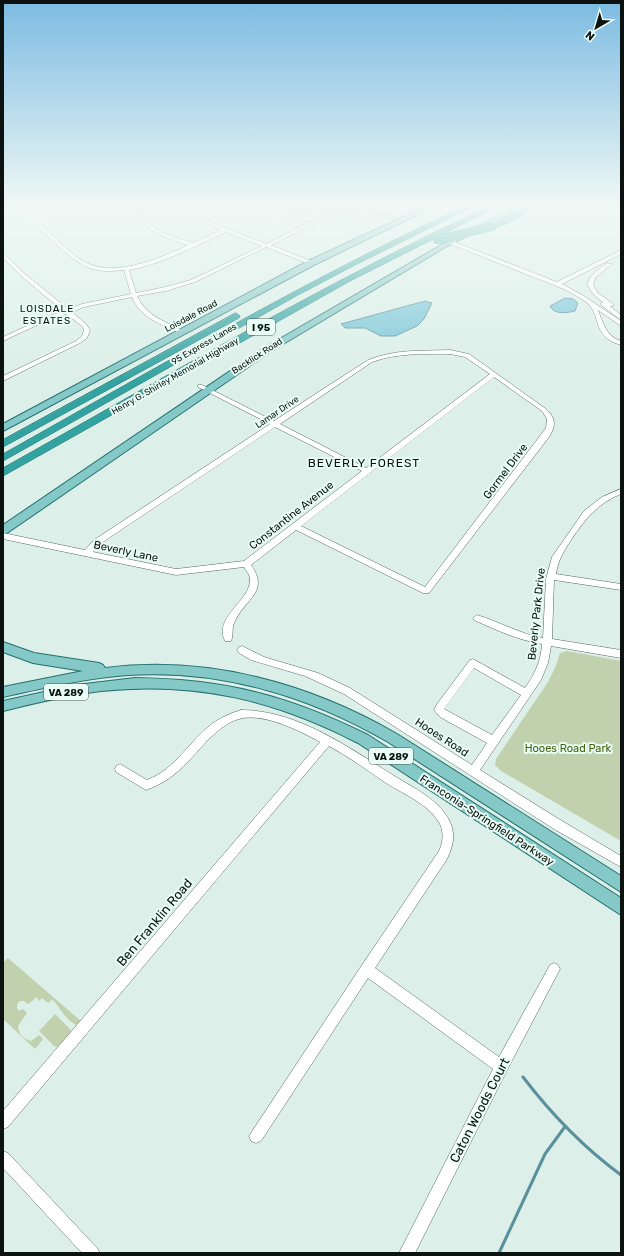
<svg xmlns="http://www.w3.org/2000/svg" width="624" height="1256" font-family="Rubik,sans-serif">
	<rect width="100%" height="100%" fill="#dcefe8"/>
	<!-- green -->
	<path fill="#c1d1ae" d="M278,205h81l44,11 -11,5 -43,-11 -8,1 -8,-1 -6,1 -5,5 -14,-5 -14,7c-6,-3 -10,-7 -17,-8z
		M567,651l54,10v180l-120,-70 -6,-6 1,-6 52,-77 7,-14 5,-15z
		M8,958l74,64 -4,4c-11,-5 -17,-16 -24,-25l-3,-1 -3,3 -6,-5 -3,3 -3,-4 -6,6 -3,1 -3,-3h-4l-3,3v4l2,3 4,-2 4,4 -9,13c1,8 5,13 13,15l8,-6 4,4 -8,10 -32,-30v-56z
		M55,1014l15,15 2,4 -13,15 -5,-2 -15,-15z"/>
	<!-- water -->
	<path fill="#7ac6d8" stroke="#59909c" d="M565,298l8,1 5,4 -3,8c-8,2 -21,4 -25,-5z
		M425,301l7,2 -8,16 -7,7 -22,10h-14l-16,-8h-20l-4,-4z"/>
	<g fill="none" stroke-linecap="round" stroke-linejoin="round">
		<!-- stream -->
		<path stroke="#59909c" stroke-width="3" d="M523,1077c29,38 60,70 98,98
			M499,1253l46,-99 19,-26"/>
		<!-- minor casing -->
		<g stroke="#576761" stroke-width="1">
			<path id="minor" d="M13,205l10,1c17,16 37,38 55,52 31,23 80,1 110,-13 -16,-6 -40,-11 -47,-28l5,-12h4l-5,12c8,16 33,21 48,26l28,-13c-13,-6 -25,-11 -29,-25h4l4,9 13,9 53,21 38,-19 -30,-10v-2l34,10 23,-11 4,1 -64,32 42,17v2h-4l-43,-17 -71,35 -29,9 -29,5c9,20 29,26 47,35v2h-4c-19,-9 -40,-15 -48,-36l-48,10 -12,5 14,12 4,6 -3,8 -7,5 -77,38v-5l73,-35 6,-5 2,-6 -2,-4 -16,-12 -18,6 -45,21v-4l41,-19 19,-7 -42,-35 -18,-18v-5l22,21 43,35 14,-5 49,-10 -7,-24c-11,1 -21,2 -31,-1 -20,-4 -57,-45 -74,-61zM226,232l36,14 -71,34 -26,7 -29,6 -7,-23c34,-6 66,-24 97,-38z
				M443,239h4l110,43 64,-32v4l-59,30 22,12 37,25v5l-23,-16c5,13 8,26 23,31v4c-30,-8 -19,-31 -35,-43 -17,-13 -38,-19 -58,-27 -28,-11 -56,-23 -85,-34z
				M607,263l5,1 -16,13 -3,8 5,8 15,11v2h-3l11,9v5l-20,-15v-2l2,-1 -9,-7 -7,-10c2,-10 12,-16 20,-22z
				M450,350l19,4 77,55c10,9 10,17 3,28l-120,156h-6l-127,-63 -45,35c19,27 -6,34 -16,56 -4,7 -1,14 -4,20h-6c-13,-26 32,-43 24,-66 -1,-3 -4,-5 -5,-8l-68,8 -173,-36v-6l82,17 9,-10 176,-116 -72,-37v-2h4l72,36 94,-61c27,-11 54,-9 82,-10zM450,354l15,3 25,17 -124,94 -86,-44 92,-62c25,-9 51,-8 78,-8zM494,377l48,34 5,8 -1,9 -121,159 -124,-61zM275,427l87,44 -118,90 -68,8 -83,-17 7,-8z
				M621,489v5c-23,9 -36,25 -50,46 -7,11 -13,20 -15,34l65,10v6l-67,-10 -2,59 69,11v8l-70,-12 -3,17 -7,17 -61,90 82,51 59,35v11l-67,-38 -210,-135 -39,-18 -54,-16 -12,-7 -2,-3 2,-3 3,-1 22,11 54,16 32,15 122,77 15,-22 -47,-26 -6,-7 3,-6 33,-44 3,-1 52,29c10,-14 16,-27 17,-44 -24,-4 -46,-14 -68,-24l-1,-2 4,-3c23,7 43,19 66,23l3,-59 6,-22 32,-46 18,-14zM474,668l47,27 -29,40 -48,-26z
				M241,710c57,0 108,38 155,67 18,11 41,22 52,41 8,15 6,26 -1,41l-72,109 124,89 51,-92 4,-2 4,2 2,4 -54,103 -91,181h-16l94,-184 -125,-91 -107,163 -5,2 -5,-2 -2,-5 113,-171 77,-114c4,-8 5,-18 1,-27 -11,-20 -35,-29 -54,-41 -19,-13 -37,-26 -57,-37l-321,381 -5,2v-18l317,-369c-20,-11 -57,-30 -81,-23 -12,3 -23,13 -32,22 -21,22 -31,38 -61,49l-30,-18 -1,-3 1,-3 4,-2 27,16c29,-11 42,-39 66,-57 9,-6 18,-10 28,-13z
				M3,1151l5,2 89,95 3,5h-18l-79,-85z"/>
		</g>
		<!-- major casing -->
		<g stroke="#24706e" stroke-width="2">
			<path id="major" d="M429,205h8l-123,60 -311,166v-7l305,-163z
				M520,205h8l-81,41 -177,106 -263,181 -4,1v-9l261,-177 179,-104z
				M3,642l31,11 65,10 4,2 2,3c102,-13 204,15 292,66l224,142v16l-233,-150c-79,-46 -168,-73 -260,-67 -42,3 -84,13 -125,22v-10l80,-16 -50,-8 -30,-11z
				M135,678c89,1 153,17 233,57l253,163v17l-263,-172c-84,-43 -162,-62 -257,-52 -33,4 -66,12 -98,20v-10l73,-16z"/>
		</g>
		<!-- highway casing -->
		<g stroke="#24706e" stroke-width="1">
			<path id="highway" d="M467,205h9l-121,60 -59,31 -293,165v-7c153,-86 305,-175 464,-249z
				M492,205h9l-151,76 -347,195v-8c161,-90 321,-185 489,-263z
				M528,205h9l-28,18 -16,5 -4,-2z
				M236,313l4,3 -1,2 -236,129v-7z"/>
		</g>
		<!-- minor -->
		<use href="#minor" fill="#fff" fill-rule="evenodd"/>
		<!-- major -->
		<use href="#major" fill="#84c8c7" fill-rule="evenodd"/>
		<!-- highway -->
		<use href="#highway" fill="#32a3a1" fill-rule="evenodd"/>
		<!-- highway-bridge casing -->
		<g stroke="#24706e" stroke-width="9" stroke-linecap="butt">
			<path id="highway-bridge" d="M437,240l56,-14"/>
		</g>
		<!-- highway-bridge -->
		<use href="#highway-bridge" stroke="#32a3a1" stroke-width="8"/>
	</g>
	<!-- sky -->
	<linearGradient id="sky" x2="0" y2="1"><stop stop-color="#7cbbe2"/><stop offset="0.54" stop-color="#eff8f5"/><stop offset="1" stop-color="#eff8f5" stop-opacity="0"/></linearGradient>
	<rect width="624" height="381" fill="url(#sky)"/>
	<g text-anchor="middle" stroke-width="4" stroke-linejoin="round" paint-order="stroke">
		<!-- far-street labels -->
		<g font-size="9" fill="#0b120f" stroke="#e9fcf5">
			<text transform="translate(191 316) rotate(-28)" y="3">Loisdale Road</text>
			<text transform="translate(204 344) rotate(-30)" y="3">95 Express Lanes</text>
			<text transform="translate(257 356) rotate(-33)" y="3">Backlick Road</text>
			<text transform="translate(175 376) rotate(-30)" y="3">Henry G. Shirley Memorial Highway</text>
			<text transform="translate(277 412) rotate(-34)" y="3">Lamar Drive</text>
		</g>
		<!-- far-neighbourhood labels -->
		<g font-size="10" letter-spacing="1" fill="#0b120f" stroke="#e9fcf5">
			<text x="47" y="312">LOISDALE<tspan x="47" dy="12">ESTATES</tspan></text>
		</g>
		<!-- shield labels -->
		<g fill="#e9fcf5" stroke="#4e5854" stroke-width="1">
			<rect x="247" y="319" width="28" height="16" rx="3"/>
			<rect x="44" y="684" width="44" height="16" rx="3"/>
			<rect x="369" y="748" width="44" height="16" rx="3"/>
		</g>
		<g font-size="10" font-weight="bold" fill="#0b120f">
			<text x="261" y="331">I 95</text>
			<text x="66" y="696">VA 289</text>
			<text x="391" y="760">VA 289</text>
		</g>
		<!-- street labels -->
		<g font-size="11" fill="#0b120f" stroke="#e9fcf5">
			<text transform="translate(505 471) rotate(-53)" y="4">Gormel Drive</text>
			<text transform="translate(291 515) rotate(-38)" y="4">Constantine Avenue</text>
			<text transform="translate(126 551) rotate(12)" y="4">Beverly Lane</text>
			<text transform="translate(536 614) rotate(-84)" y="4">Beverly Park Drive</text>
			<text transform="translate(442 737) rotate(33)" y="4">Hooes Road</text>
			<text transform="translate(487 820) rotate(33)" y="4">Franconia-Springfield Parkway</text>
		</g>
		<!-- park labels -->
		<g font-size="11" fill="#47620f" stroke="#e9fcf5">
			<text x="568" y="752">Hooes Road Park</text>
		</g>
		<!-- neighbourhood labels -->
		<g font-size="12" letter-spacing="1" fill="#0b120f" stroke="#e9fcf5">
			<text x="364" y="467">BEVERLY FOREST</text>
		</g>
		<!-- near-street labels -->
		<g font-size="13" fill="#0b120f" stroke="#e9fcf5">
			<text transform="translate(154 922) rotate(-50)" y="5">Ben Franklin Road</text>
			<text transform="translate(479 1110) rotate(-63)" y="5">Caton Woods Court</text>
		</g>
	</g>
	<!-- border -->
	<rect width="624" height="1256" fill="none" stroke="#0b120f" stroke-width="8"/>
	<!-- north arrow -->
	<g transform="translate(596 28) rotate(218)" stroke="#e9fcf5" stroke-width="3" paint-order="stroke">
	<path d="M0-3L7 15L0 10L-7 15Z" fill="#0b120f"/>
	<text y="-6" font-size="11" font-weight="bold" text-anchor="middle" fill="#0b120f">N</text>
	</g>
</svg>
